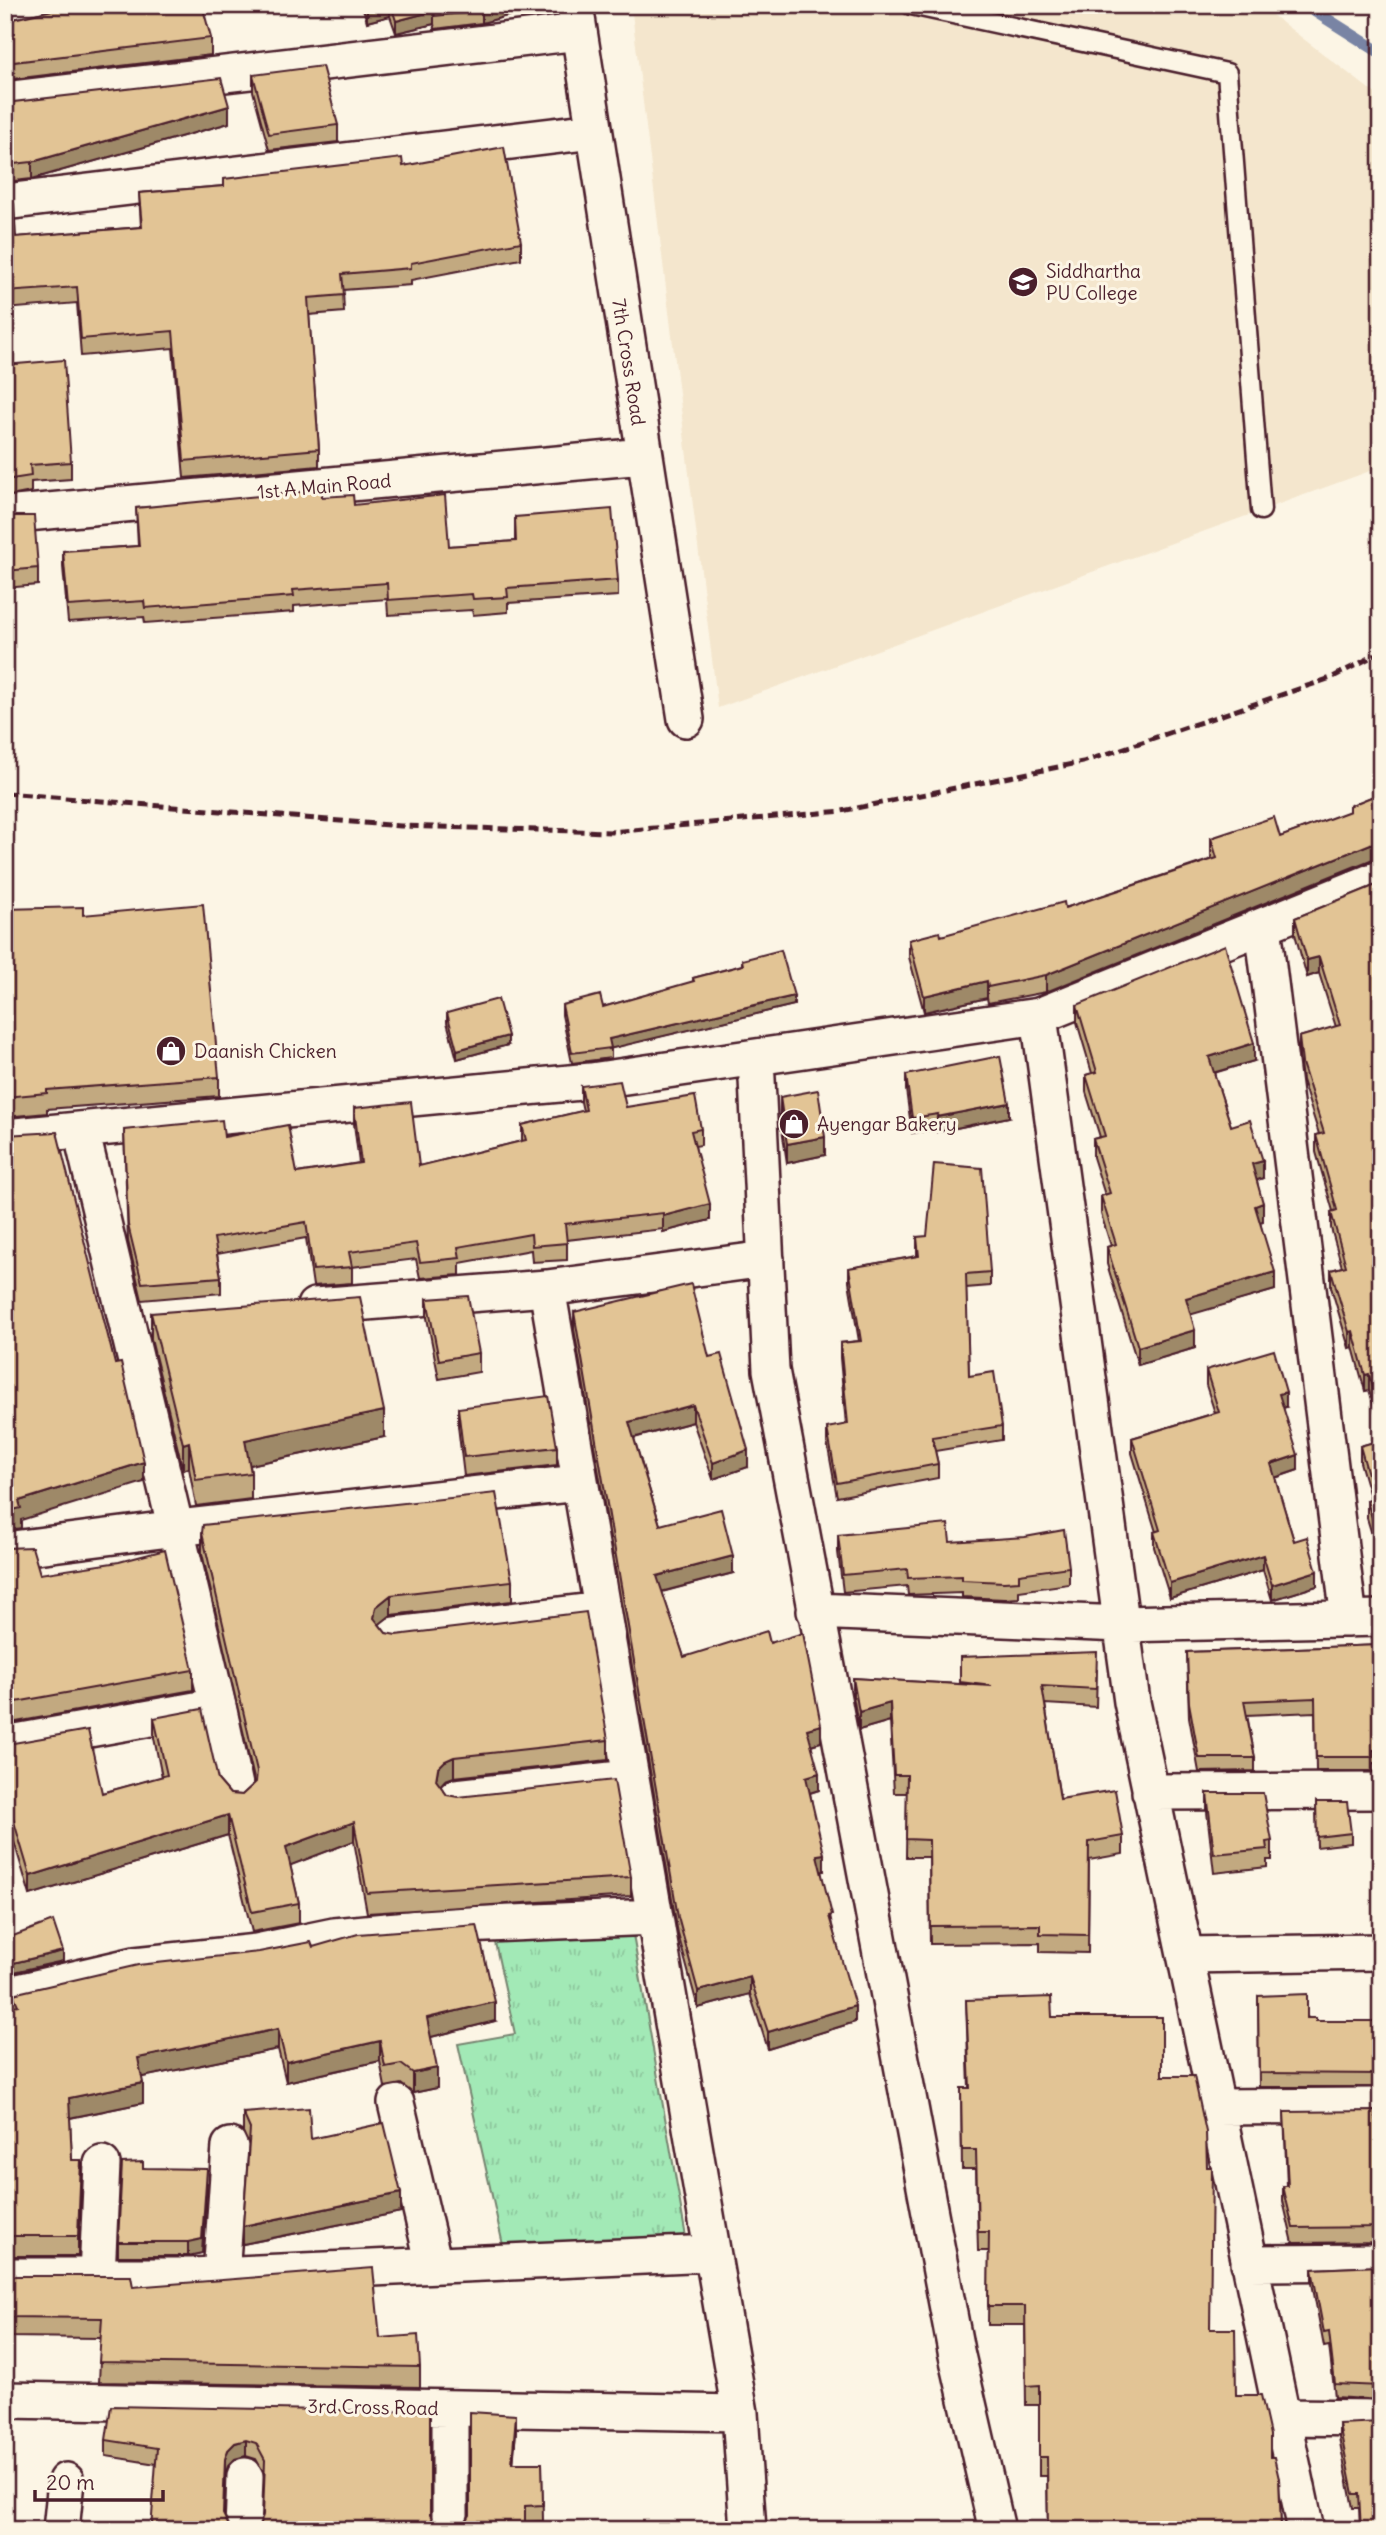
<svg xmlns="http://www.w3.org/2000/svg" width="1386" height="2535" font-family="Delius,sans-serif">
	<defs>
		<pattern id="park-tufts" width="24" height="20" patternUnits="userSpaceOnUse" patternTransform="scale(1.75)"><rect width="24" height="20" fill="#a2e9b6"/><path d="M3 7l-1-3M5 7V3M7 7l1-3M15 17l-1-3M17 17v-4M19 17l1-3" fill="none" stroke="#8dc79d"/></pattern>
	</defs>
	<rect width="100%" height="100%" fill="#fcf5e5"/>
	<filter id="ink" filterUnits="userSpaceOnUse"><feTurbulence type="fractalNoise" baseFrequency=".0143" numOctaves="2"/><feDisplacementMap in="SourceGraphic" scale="14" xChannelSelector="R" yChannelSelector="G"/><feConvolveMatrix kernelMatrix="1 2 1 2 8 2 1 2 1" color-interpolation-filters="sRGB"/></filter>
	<g filter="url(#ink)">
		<!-- built -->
		<path fill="#f4e6cd" d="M631,5h628l122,93v369l-663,241z"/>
		<!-- park -->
		<path fill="url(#park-tufts)" stroke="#768470" stroke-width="2" d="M633,1935l53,302 -183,8 -45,-201 57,-10 -21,-96z"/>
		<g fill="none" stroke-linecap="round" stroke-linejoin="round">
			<!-- stream -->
			<path stroke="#7984a4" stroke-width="12" d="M1305,5l76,48"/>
			<!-- lane casing -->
			<g stroke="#4a1f2b" stroke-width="23">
				<path id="lane" d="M911,5l316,68 34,437"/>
			</g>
			<!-- street casing -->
			<g stroke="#4a1f2b" stroke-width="40">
				<path id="street" d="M575,5l111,714
					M5,17l51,-12
					M5,100l574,-68
					M5,202l589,-71
					M5,515l638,-59
					M1263,926l86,693
					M1039,1016l93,686 174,828
					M756,1058l15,312 185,981 41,179
					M5,1137l586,-56 448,-65 342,-138
					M315,1306l232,-18
					M5,1550l172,-22 401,-45
					M815,1611l307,13 259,-6
					M394,1635l207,-25
					M218,1706l19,89
					M5,1744l213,-38 -137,-576
					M1150,1792l231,-1
					M456,1797l173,-19
					M1185,1955l196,-3
					M5,1995l130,-30 122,-13 77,-16 105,-10 215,-9
					M396,2103l38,162
					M1217,2107l164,-1
					M1249,2263l132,-1
					M221,2275l9,-129
					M5,2276h187l520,-23
					M97,2276l5,-112
					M5,2400l735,13
					M1282,2417l99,1
					M61,2530l5,-49
					M243,2530l2,-54
					M450,2530v-122
					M748,2530l-8,-117 -193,-1125 219,-29"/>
			</g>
			<!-- lane -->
			<use href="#lane" stroke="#fcf5e5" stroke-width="18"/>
			<!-- street -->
			<use href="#street" stroke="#fcf5e5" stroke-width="35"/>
			<!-- rail -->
			<path stroke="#4a1f2b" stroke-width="5" stroke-dasharray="10 5" stroke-linecap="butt" d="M5,793l396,33 210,6 231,-21 241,-49 248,-84 50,-26"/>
		</g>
		<!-- wall -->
		<path fill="#c2a980" stroke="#4a1f2b" stroke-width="2" d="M362,5h156v8l-36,10 -47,6 -1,-5 -38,9 -6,-17 -23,6z
			M61,8l150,30v17l-206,25v-60h4z
			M253,75l85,50v17l-69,8 -16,-59z
			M5,103l224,20 -197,56 -27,3z
			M403,166l118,76v17l-110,21v5l-68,5 1,22 -35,3 10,134v17l-135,12 -11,-130 -92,8 -4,-53 -72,6v-105l11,33 125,-10 -2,-34 85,-7z
			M5,365l66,97v17l-40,3v10l-26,5z
			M322,497l32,8 95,41 66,-5v-24l103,63v16l-110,7v9l-35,3 -1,-5 -84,5 -1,-16 -93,7v6l-149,11 -1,-6 -76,5 -5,-55v-16l75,-5 -2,-38z
			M5,516l33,52v17l-33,3z
			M1381,793v66h-8l-327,133 -58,11 -1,-5 -63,14 -15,-55v-17l32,-4 124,-28 147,-49 -1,-4v-17l69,-1 69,-25v-6z
			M1381,883v546l-12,-39 -4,1 -12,-44 -4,1 -18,-61v-17l11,-3 -11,-39v-16l2,-1 -17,-59v-17l3,-1 -17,-54 -3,-26v-17l37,-10 -17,-54 -12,4 -12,-43v-16z
			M5,909l78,6 136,162v19l-172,13v4l-42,4z
			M742,960l52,45 -183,43v10l-39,5 -10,-48v-10l41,2 90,-25v-4l49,-13z
			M1077,1005l177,56 -40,12 17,53 32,52 -6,2 6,41 -3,1 15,68 -85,24 5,34 -57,17 -31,-101v-17l4,-1 -10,-32v-18l4,-1 -12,-38v-18l7,-2 -14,-45v-17l6,-2 -15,-51z
			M447,1013l61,32 -51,14 -10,-37z
			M906,1075l103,42 -72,15v-3l-25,4 -6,-43z
			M581,1086l45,21 75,22v16l-6,1 15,74 -47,12v-3l-96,11v20l-35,2 -1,-12 -71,13v12l-40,3 -4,-19 -64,8v16l-39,3 -7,-48 -89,16 4,23v16l-79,7 -14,-59 -4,-111 100,7 73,36 62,-10 -5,-39v-16l65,58 103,-25v-16l61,-14 -2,-9z
			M780,1097l45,58 -38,8 -7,-47z
			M917,1237l73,35v14l-24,2 3,88 33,50v14l-67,11 3,13v14l-101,19 -10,-55v-14l19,-3 -6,-67v-15l19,-2 -10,-59v-14l68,-12z
			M427,1299l52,54v19l-40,7 -12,-61z
			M574,1312l135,45 39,110 -35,12 -20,-57 -59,16 26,87 73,48 -71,19 22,65 86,-14 51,99 -10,3 8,45 -9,3 14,78h-3l11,54 23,97 -87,27 -18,-55 -52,14 -20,-74 -104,-605z
			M151,1313l233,124 -134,28 1,8v26l-55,7 -7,-38 -6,2 -32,-131z
			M1206,1370l80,37 -3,1 15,62 -23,8 19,63 23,45 -45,14 -9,-30 -93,28 -16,-51v-15h2l-24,-79v-15l83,-25 -9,-28z
			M458,1408l99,39v18l-93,11 -6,-50z
			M1381,1440v145l-6,-17v-17h2l-10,-33v-17l4,-1 -11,-38v-16z
			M202,1533l310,48v20l-121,14 -12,9 7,9 222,107v20l-154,17 -9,3 -5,6 7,9 184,82v19l-264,17 -13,-72 -64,24 9,38v20l-47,9 -24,-97 -198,60 -18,-60 -7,-92 97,50 60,-16 -8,-39v-20l64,62 12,14 12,1 13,-12 -53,-230z
			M838,1535l112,7 119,25v17l-50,7v7l-15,1 -42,-2v-4l-54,2 -1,-9 -64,6 -5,-40z
			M5,1548l35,26 153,96v20l-188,34z
			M1381,1645v119l-8,-1v8h-57l-1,-59 -68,3 8,43v13l-56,1 -10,-55 -2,-65z
			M960,1657l137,13 -1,37 -51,-3 15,95 63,37v18l-34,6 -1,93 -48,-1v-9l-110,1 -1,-87h-23l1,-64h-13l-4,-72 -31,9 -6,-34v-18l107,6z
			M1207,1793l65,48v19h-5v7l-53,6 -7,-61z
			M1316,1802l35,31v10l-34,4z
			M313,1947l182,74 -64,16 6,51 -24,5 -12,-9 -16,3 -5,-26 -94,21 -8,-33 -136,28 1,26 -73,15 2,42 9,19 -3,77h-73v-248l8,-2v-12z
			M1258,1996l58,25h65v66h-122z
			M966,2000l86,17 110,59 48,253 26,66 34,62 9,22 2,51h-233l-1,-54h-8v-71h-13l-1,-80h-37l1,-74h-11l-2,-82h-14l-1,-81h8z
			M1284,2112l97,79v51l-88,1 -10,-42v-15h4z
			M243,2113l68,26 90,73 -158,32 6,-99 -6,-13z
			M143,2168l64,15 -5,70 -14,3h-70v-14z
			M1381,2266v134l-46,-3 -6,-51 -5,1 -12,-64v-14z
			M5,2276l128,11 247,51 40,29v20l-321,-5 2,-44 -96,-1z
			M430,2412v103l-170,9 3,-9 2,-40 -9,-16 -10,-3 -11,3 -7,7 -3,9 -2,40 -67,-51 -50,-8v-16z
			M1339,2424l42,106h-21l-1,-22h-6l-14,-70z
			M516,2431l-3,32h29l1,58 -18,1 -64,8z"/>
		<!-- shaded-wall -->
		<path fill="#9e8968" stroke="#4a1f2b" stroke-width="2" d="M384,5h6v11l-23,6v-12z
			M500,5h18v8l-36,10v-12z
			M434,11v13l-38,9v-12z
			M229,106v17l-197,56v-17z
			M1373,843v16l-327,133v-17z
			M1319,957v16l-12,4v-17z
			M987,981v17l-63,14v-16z
			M794,996v9l-185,44v-10z
			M508,1036v9l-51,14v-9z
			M1254,1043v18l-45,13v-17z
			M1009,1103v14l-72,15v-15z
			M825,1137v18l-38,8v-19z
			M1263,1161v17l-11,4v-18z
			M1263,1203v18l-8,2v-17z
			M710,1204v16l-47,12v-16z
			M1275,1272v18l-89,26v-18z
			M1195,1330v18l-57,17v-18z
			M1353,1331v16l-4,1v-16z
			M1369,1374v16l-4,1v-16z
			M1286,1392v15l-7,2v-15z
			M693,1405v17l-64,17v-17z
			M384,1411v26l-139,29v-26z
			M189,1442v26l-6,2v-26z
			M748,1450v17l-35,12v-16z
			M1298,1455v15l-27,9v-15z
			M144,1462v20l-123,38v8l-16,3v-19l14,-11z
			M1263,1555v15l-93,28v-15z
			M733,1556v17l-76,20v-17z
			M1317,1571v15l-45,14v-15z
			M391,1595v20l-15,12 -2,-9 2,-11z
			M890,1703v18l-31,9v-18z
			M821,1725v17l-14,4v-17z
			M454,1757v20l-9,3 -7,8 -2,-8 2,-12 7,-7z
			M819,1773v17l-13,4v-17z
			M12,1815v20l-7,2v-20z
			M228,1815v20l-198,60v-19z
			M354,1822v19l-68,26v-20z
			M824,1854v17l-7,1v-17z
			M63,1951v10l-58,13v-9z
			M750,1977v17l-52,14v-17z
			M495,2002v19l-68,17v-20z
			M855,2006v16l-87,27v-17z
			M278,2029v20l-140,29v-20z
			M380,2041v20l-94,21v-20z
			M437,2068v20l-24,5v-20z
			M143,2083v20l-74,15v-20z
			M81,2160v19l-3,77v-20z
			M207,2169l-5,84 -14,3v-14z
			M401,2193v19l-158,32v-18z
			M516,2415v16l-4,48v-16z
			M246,2440v16l-11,3 -7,7 -3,9 -2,55 2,-71 3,-9 7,-7z"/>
		<!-- building -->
		<path fill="#e2c495" stroke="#4a1f2b" stroke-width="2" d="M65,5h137l9,33 -206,25v-43h4l52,-12z
			M366,5h18l-17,5z
			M391,5h109l-18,6 -47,5 -1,-5 -38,10z
			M322,66l16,59 -69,9 -16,-59z
			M221,78l8,28 -197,56 -27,3v-62z
			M504,147l17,95 -110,21v5l-69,6 2,21 -36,3 11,151 -135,12 -11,-130 -92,8 -4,-52 -72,5v-88h9l2,33 126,-10 -3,-34 85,-7v-7l178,-21 1,8z
			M64,360l7,102 -41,3 1,11 -26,4v-115z
			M322,490v7l31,-2 1,10 91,-10 4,51 67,-5 -1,-24 97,-8 6,71 -111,8 1,9 -35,2 -1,-5 -84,6 -1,-17 -94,7 1,6 -149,12 -1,-7 -76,5 -5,-55 76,-5 -3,-38z
			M5,516h29l4,52 -33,3z
			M1381,793v49l-8,1 -327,132 -58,12 -1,-6 -63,15 -15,-56 31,-8 1,4 123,-34 1,6 152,-50 -6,-20 63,-21 6,20 70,-26 -1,-5z
			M1381,883v530l-12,-39 -4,1 -12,-44 -4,1 -18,-62 15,-4 -15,-54 6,-2 -21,-75 8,-2 -22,-70 -3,-26 41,-12 -21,-68 -12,3 -12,-42z
			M203,904l16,173 -172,13v3l-42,4v-188l78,-2v8z
			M1225,945l29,98 -45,14 22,69 19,-6 13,41 -11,3 11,39 -8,3 20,66 -89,26 9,32 -57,17 -31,-100 9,-3 -15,-48 9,-3 -17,-54 12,-3 -19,-61 11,-3 -20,-67z
			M781,950l13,46 -185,43 2,9 -39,5 -10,-48 38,-10 3,12 91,-26 -1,-3 50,-13 -1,-5z
			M498,999l10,37 -51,14 -10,-37z
			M1000,1056l9,47 -72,14 1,-3 -26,4 -6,-43z
			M620,1081l6,26 69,-11 6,33 -10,2 19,73 -47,12v-3l-98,11 2,19 -35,3 -1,-12 -73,13 2,11 -40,4 -4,-19 -67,9 3,15 -39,3 -7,-48 -92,16 7,39 -79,6 -14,-58 -4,-95 98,-10 2,17 64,-12 9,48 64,-10 -7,-55 57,-6 8,64 107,-26 -4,-15 64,-15 -5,-24z
			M818,1090l7,47 -38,7 -7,-47z
			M57,1132l58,232 6,-1 23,99 -125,39 2,7 -16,4v-377z
			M934,1164l48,4 8,104 -24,2 3,102 25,-4 8,54 -70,11 6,27 -101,19 -10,-55 21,-4 -8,-81 21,-2 -12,-73 70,-12 -2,-19 10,-1z
			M691,1284l18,73 12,-3 27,96 -35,13 -20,-58 -64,17 31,103 61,-16 12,47 -76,20 27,81 83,-26 3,12 33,-10 18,92 -14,4 12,44 -13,4 18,77 -7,1 15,60 -3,1 26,90 -87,26 -18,-55 -52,14 -20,-74 -104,-605z
			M468,1296l11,57 -40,7 -12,-61z
			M360,1297l24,114 -139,29 6,33 -55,7 -7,-38 -6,2 -32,-131z
			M1274,1350l12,42 -7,2 19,61 -27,9 23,77 13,-4 10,34 -45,14 -9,-30 -93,28 -16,-51 6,-2 -28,-92 87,-26 -13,-42z
			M548,1396l9,51 -93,10 -6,-49z
			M1381,1440v108l-14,-47 8,-2 -15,-53z
			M496,1493l16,88 -121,14 -15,12 -2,11 12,15 10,2 190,-23 22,128 -154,17 -9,4 -7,7 -2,12 11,15 11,2 156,-17 17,97 -264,16 -13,-71 -68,25 13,56 -47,9 -24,-97 -198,61 -18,-61 -7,2v-74l3,1 80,-14 14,63 65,-18 -13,-57 48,-9 16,71 12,14 12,1 14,-13 1,-11 -55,-238 1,-8z
			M948,1524l2,18 75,-5 39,-7 5,37 -50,7v7l-15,1 -42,-2v-4l-54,2 -1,-9 -64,6 -5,-40z
			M32,1547l8,27 79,-12 46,-12 28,120 -188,34v-156z
			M1381,1550v19l-6,-18z
			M1381,1645v105h-8v7h-57l-1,-59 -71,3 11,57h-56l-10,-55 -2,-51z
			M1097,1652l-1,37 -54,-3 18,113 55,-9 8,46 -34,6 -1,93 -48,-1v-9l-110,1 -1,-86 -23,-1 1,-64h-13l-4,-72 -31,9 -6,-34 139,8 -32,-4v-25z
			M1207,1793h56l9,48 -6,1 1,7 -53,5z
			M1316,1802h31l4,31 -34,4z
			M53,1921l10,30 -58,14v-26z
			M477,1925l18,77 -68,16 10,50 -24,5 -12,-9 -16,3 -5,-26 -94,21 -8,-33 -140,29 5,25 -74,15 3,62h9l-3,76h-73v-228l13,-3 -5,-11 125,-29 121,-13 52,-10 2,5 45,-13z
			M1307,1994v24h9v3h65v53l-122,-1 -1,-77z
			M1051,1997l1,20h110v59h32l12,56 1,35h5l-2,162h25l1,66h25l9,40v22h4l5,22 2,48 -78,3h-155l-1,-73h-8v-72l-13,1 -1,-80h-37l1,-74h-11l-2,-82h-14l-1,-62h9l-4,-88z
			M309,2108l2,31 73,-16 17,70 -158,33 7,-97 -7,-16z
			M1375,2111l6,80v36l-88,1 -10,-42h5l-4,-74z
			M143,2162v6l64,1 -5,70 -14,3h-70l4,-79z
			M1381,2266v120l-46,-2 -6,-52 -5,1 -12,-64z
			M373,2268l7,70 38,-3 2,32 -321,-5 3,-44 -97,-1v-41h126l2,11z
			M111,2406l319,6v103l9,15h-184l5,-6 3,-9 2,-55 -9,-17 -10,-3 -11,3 -7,7 -3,9 -2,55 8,16h-80l6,-82 -51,-8z
			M470,2412l46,3 -4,48h30l1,42 -18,1v24h-64l9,-15z
			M1381,2422v108h-20l-2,-36h-6l-14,-70z"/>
	</g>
	<!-- icons -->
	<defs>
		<g id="university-disc" transform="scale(1.575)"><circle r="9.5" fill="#4a1f2b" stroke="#fcf5e5"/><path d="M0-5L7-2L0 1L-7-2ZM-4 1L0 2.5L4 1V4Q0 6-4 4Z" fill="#fff"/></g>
		<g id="shop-disc" transform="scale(1.575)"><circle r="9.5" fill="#4a1f2b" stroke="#fcf5e5"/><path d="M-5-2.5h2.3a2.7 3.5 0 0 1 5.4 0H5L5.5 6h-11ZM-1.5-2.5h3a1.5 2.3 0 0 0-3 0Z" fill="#fff"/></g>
	</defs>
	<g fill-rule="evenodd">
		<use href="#university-disc" x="1023" y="282"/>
		<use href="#shop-disc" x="171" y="1051"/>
		<use href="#shop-disc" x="794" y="1124"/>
	</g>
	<g text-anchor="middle" stroke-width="6" stroke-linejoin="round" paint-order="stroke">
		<!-- poi labels -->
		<g font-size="19" fill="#4a1f2b" stroke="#fcf5e5" text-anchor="start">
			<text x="1046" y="278">Siddhartha<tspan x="1046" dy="22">PU College</tspan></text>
			<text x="194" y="1058">Daanish Chicken</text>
			<text x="817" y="1131">Ayengar Bakery</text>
		</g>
		<!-- street labels -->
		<g font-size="19" fill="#4a1f2b" stroke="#fcf5e5">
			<text transform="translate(629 362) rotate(81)" y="7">7th Cross Road</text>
			<text transform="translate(324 486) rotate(-5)" y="7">1st A Main Road</text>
			<text transform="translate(373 2407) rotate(1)" y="7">3rd Cross Road</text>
		</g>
	</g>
	<!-- margin -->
	<rect width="1386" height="2535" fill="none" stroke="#fcf5e5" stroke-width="28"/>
	<rect x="14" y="14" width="1358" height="2507" fill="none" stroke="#4a1f2b" stroke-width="2.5" filter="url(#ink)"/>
	<!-- scale -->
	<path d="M35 2490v10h128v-10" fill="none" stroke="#4a1f2b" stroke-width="3.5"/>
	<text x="46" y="2490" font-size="21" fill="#4a1f2b" stroke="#fcf5e5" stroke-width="5" paint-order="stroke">20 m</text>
</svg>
